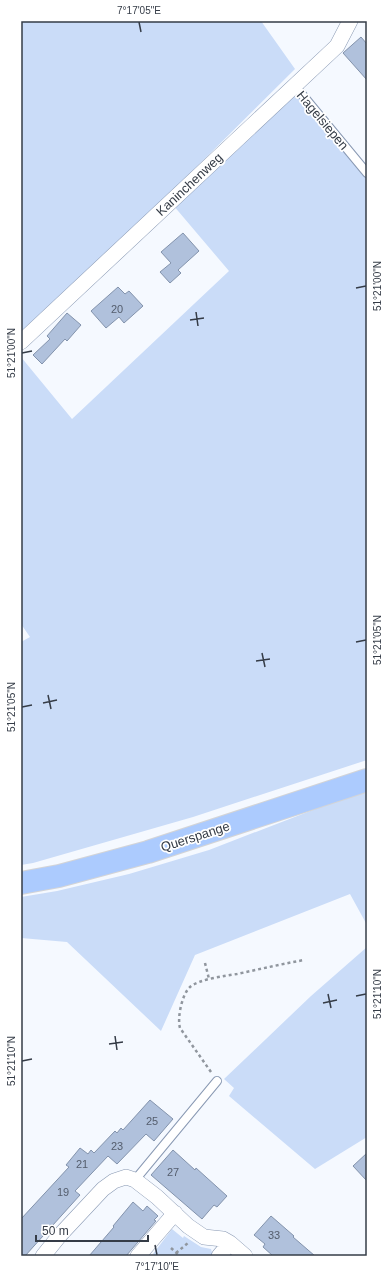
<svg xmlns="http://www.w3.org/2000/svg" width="388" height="1277" font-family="Arial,sans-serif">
	<rect width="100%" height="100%" fill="#f5f9ff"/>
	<!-- green -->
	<path fill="#cadcf8" d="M21,21h240l34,48 -178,177 -96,89z
		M297,90l70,87v583l-174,57 -160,46 -12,2v-223l9,-5 -9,-13v-267l51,62 157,-148 -56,-66z
		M367,791v134l-17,-31 -155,61 -34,76 -94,-89 -46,-4v-41l36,-6 72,-17 80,-24 140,-54z
		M367,947v190l-52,32 -86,-73 5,-8 -10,-9 87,-83z
		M172,1229l11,9 1,-2 17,11 10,2 2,7h-57l-3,-2z"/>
	<!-- building -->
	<path fill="#b0c1dc" stroke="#8393ac" d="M361,37l6,7v36l-24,-27z
		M183,233l16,18 -21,19 3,3 -11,10 -10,-11 11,-9 -10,-11z
		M118,287l7,7 4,-3 14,15 -19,17 -5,-6 -13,11 -15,-17z
		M67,313l14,12 -14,16 -2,-2 -23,25 -9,-9 17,-16 -3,-3z
		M150,1100l23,19 -19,22 -8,-7 -29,30 -9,-8 -33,35 5,4 -55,61h-4v-37l48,-52 -3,-2 14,-17 8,6 3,-4 3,3 21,-22 2,2 4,-5 2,2z
		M173,1150l22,20 1,-2 31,28 -10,11 -3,-2 -12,14 -51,-44z
		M367,1153v28l-14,-15z
		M133,1202l10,9 4,-5 11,10 -4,4 2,1 -30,35h-37l25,-29 -1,-1z
		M271,1216l23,20 -1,1 22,19h-42l-10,-9 2,-3 -11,-9z"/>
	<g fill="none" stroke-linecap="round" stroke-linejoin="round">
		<!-- service casing -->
		<g stroke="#8999b3" stroke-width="10">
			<path id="service" d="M295,86l72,87
				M135,1180l82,-99"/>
		</g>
		<!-- minor casing -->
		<g stroke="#8999b3" stroke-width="16">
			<path id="minor" d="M21,342l316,-296 13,-25
				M43,1256l17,-21 43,-46 11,-8 12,-4 9,3 22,17 31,29 16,11 19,2 7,4 15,13
				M138,1256l37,-43
				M219,1256l11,-13"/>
		</g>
		<!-- primary casing -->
		<g stroke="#d3d4d7" stroke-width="24">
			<path id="primary" d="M21,883l38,-7 89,-24 219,-72"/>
		</g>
		<!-- path -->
		<path stroke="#90969e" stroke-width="2.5" stroke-dasharray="3 3" stroke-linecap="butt" d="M205,963l4,16
			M211,1072l-31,-44c-3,-10 2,-34 10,-41 9,-8 35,-11 47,-13 23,-5 45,-10 67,-14
			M171,1248l9,8
			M176,1253l12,-10"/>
		<!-- service -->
		<use href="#service" stroke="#fff" stroke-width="8"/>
		<!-- minor -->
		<use href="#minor" stroke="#fff" stroke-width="15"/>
		<!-- primary -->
		<use href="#primary" stroke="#accbfe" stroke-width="22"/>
	</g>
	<!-- ticks -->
	<path fill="none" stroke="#353c47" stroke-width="1.5" d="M139,22l2,10M356,288l10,-2M196,312l2,14M190,320l14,-2M22,353l10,-2M356,642l10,-2M262,653l3,14M256,661l14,-2M48,695l3,14M43,703l14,-3M22,707l10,-2M328,994l3,14M356,996l10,-2M323,1003l14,-3M115,1036l2,14M109,1044l14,-2M22,1061l10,-2M155,1245l2,10"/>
	<g text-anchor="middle" stroke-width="3.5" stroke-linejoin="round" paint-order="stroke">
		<!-- number labels -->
		<g font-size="11" fill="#545d6c">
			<text x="117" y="313">20</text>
			<text x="152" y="1125">25</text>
			<text x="117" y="1150">23</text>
			<text x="82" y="1168">21</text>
			<text x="173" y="1176">27</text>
			<text x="63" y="1196">19</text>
			<text x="274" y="1239">33</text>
		</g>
		<!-- street labels -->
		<g font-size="13" fill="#353c47" stroke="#fff">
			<text transform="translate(323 120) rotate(50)" y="5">Hagelsiepen</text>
			<text transform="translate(189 184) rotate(-43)" y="5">Kaninchenweg</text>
			<text transform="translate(195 836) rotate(-18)" y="5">Querspange</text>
		</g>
	</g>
	<!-- border -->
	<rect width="388" height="1277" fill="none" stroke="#ffffff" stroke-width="44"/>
	<!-- scale -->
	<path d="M36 1235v6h112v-6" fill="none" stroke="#353c47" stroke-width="2"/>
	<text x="42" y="1235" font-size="12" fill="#353c47" stroke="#ffffff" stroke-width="3" paint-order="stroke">50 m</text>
	<rect x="22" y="22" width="344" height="1233" fill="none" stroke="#353c47" stroke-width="1.5"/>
	<g font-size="10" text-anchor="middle" fill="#353c47">
		<text x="139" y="14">7°17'05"E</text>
		<text transform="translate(377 286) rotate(-90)" y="4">51°21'00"N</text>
		<text transform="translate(11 353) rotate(-90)" y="4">51°21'00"N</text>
		<text transform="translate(377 640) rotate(-90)" y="4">51°21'05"N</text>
		<text transform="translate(11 707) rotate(-90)" y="4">51°21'05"N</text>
		<text transform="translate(377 994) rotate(-90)" y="4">51°21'10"N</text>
		<text transform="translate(11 1061) rotate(-90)" y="4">51°21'10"N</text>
		<text x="157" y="1270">7°17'10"E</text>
	</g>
</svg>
